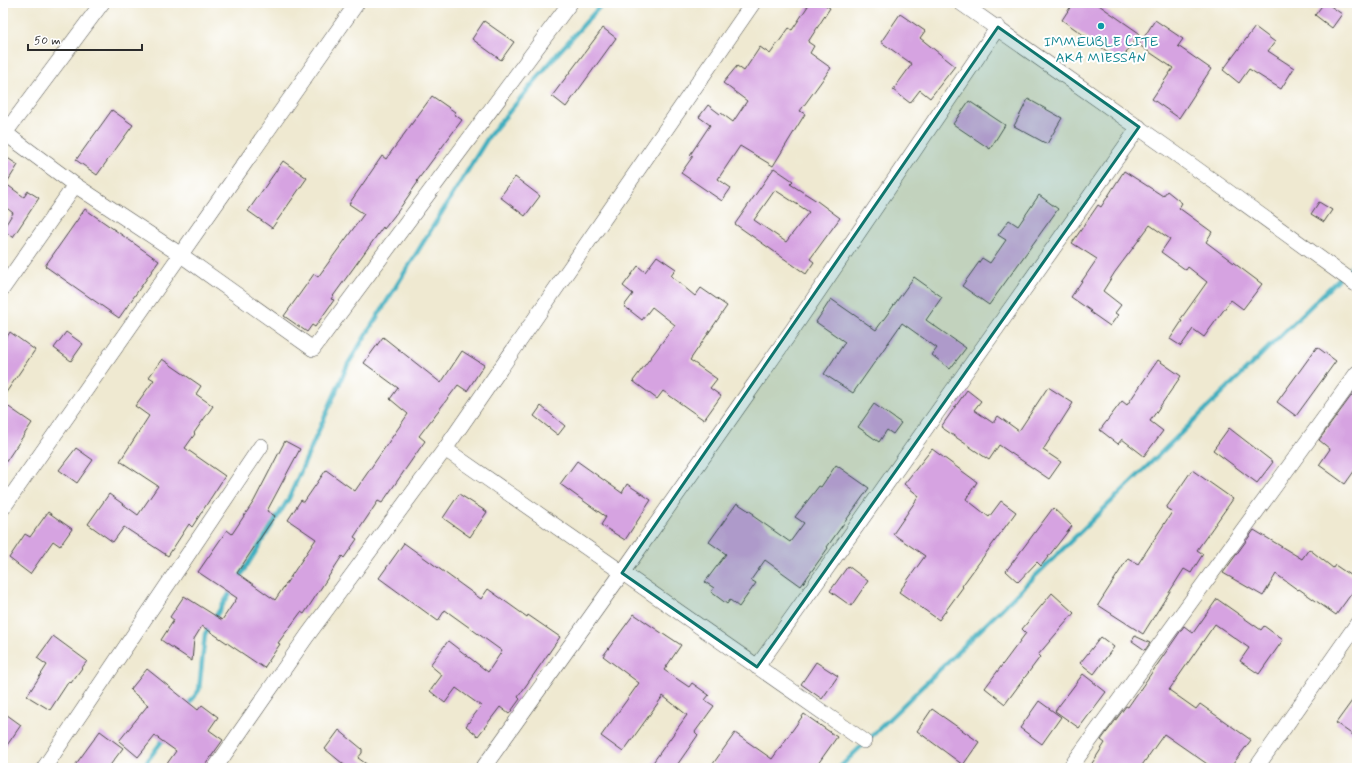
<svg xmlns="http://www.w3.org/2000/svg" width="1360" height="771" font-family="Mynerve,sans-serif">
	<rect width="100%" height="100%" fill="#fff"/>
	<filter id="ink" filterUnits="userSpaceOnUse"><feTurbulence type="fractalNoise" baseFrequency=".025" numOctaves="2"/><feDisplacementMap in="SourceGraphic" scale="8" xChannelSelector="R" yChannelSelector="G"/><feConvolveMatrix kernelMatrix="1 2 1 2 8 2 1 2 1" color-interpolation-filters="sRGB"/></filter>
	<filter id="wash" filterUnits="userSpaceOnUse"><feTurbulence type="fractalNoise" baseFrequency=".012" numOctaves="4" result="noise"/><feDisplacementMap in="SourceGraphic" scale="16" xChannelSelector="R" yChannelSelector="G"/><feGaussianBlur stdDeviation="0.9" result="paint"/><feColorMatrix in="noise" values="0 0 0 0 0 0 0 0 0 0 0 0 0 0 0 0 0 1.4 0 .05"/><feComposite in="paint" operator="in"/></filter>
	<g filter="url(#wash)">
		<rect width="100%" height="100%" fill="#efe9d1"/>
		<g fill="none" stroke-linecap="round" stroke-linejoin="round">
			<!-- stream -->
			<path stroke="#41afbf" stroke-width="4.5" d="M238,580l51,-82 59,-134 141,-228 70,-84 44,-49
				M186,708l13,-18 6,-56 28,-46
				M142,768l23,-31
				M839,768l518,-507"/>
		</g>
		<g id="blocks">
			<!-- building -->
			<path fill="#d6a3e1" fill-rule="evenodd" d="M810,3h12l8,5 -22,34 6,4 -4,7 21,15 -31,43 5,3 -32,52 -33,-20 -22,33 13,9 -9,13 -41,-28 12,-17 -3,-1 20,-30 -11,-8 9,-12 12,9 1,-1 12,9 14,-21 -24,-18 14,-17 7,5 16,-24 10,7 19,-26 3,2z
				M1073,3h23l43,30 -18,28 -59,-41z
				M1324,3h2l16,11 -10,14 -17,-13z
				M900,14l25,17 -5,7 35,28 -25,32 -10,-8 -10,13 -17,-13 19,-26 -31,-22z
				M1155,20l28,19 -5,7 33,23 -32,49 -27,-19 21,-31 -34,-23z
				M484,21l30,21 -13,18 -29,-21z
				M1255,27l20,15 -7,9 26,17 -13,21 -32,-20 -10,14 -16,-13z
				M603,28l13,10 -50,69 -14,-11z
				M432,96l23,16 -1,2 8,6 -45,61 1,1 -20,29 -14,18 -1,-2 -52,72 3,1 -19,27 -3,-2 -5,7 -23,-16 30,-42 4,3 46,-63 -15,-10 33,-48 4,3z
				M1028,99l34,19 -15,26 -33,-18z
				M969,101l36,24 -15,24 -37,-25z
				M112,110l21,15 -36,50 -21,-15z
				M3,155l15,10 -12,19 18,13 4,-6 11,7 -26,39 -10,-7v-1l10,-16 -10,-8z
				M283,161l24,17 -35,50 -24,-17z
				M774,168l19,13 -3,3 27,17 23,17 -30,41 4,3 -8,12 -71,-50zM775,190l34,22 -23,30 -32,-22z
				M1124,171l39,25 4,-5 15,12 -3,5 33,24 -6,10 56,42 -19,25 -12,-9 -27,37 -11,-8 -12,17 -11,-7 12,-18 -2,-1 27,-38 -19,-15 -2,3 -25,-18 9,-13 -20,-14 -35,47 -12,19 18,14 -6,8 3,2 -8,11 -20,-14 1,-1 -20,-14 26,-38 -25,-16 26,-38 3,2z
				M515,177l25,19 -15,20 -25,-19z
				M1039,195l19,14 -69,96 -27,-19 20,-28 8,5 16,-23 -8,-5 11,-15 9,6z
				M1319,202l13,8 -8,12 -13,-8z
				M85,209l74,52 -40,57 -74,-52z
				M657,256l19,13 -5,7 24,20 6,-8 26,18 -37,54 27,19 -7,9 11,8 -17,24 -41,-29 -6,8 -24,-18 42,-56 -23,-18 -10,13 -18,-14 9,-12 -10,-8 15,-20 7,6z
				M914,277l28,20 -16,23 40,28 -16,21 -18,-14 5,-7 -35,-25 -49,70 -29,-19 21,-32 -29,-20 15,-23 45,31z
				M10,332l25,18 -32,47v-54z
				M66,332l17,12 -12,17 -17,-13z
				M383,337l58,46 21,-32 22,14 -17,26 -9,-6 -39,51 6,5 -43,62 -4,-2 -24,36 3,2 -13,19 -2,-2 -38,58 -3,-2 -23,31 2,1 -16,24 -62,-42 -8,13 -2,22 -31,-21 13,-20 -4,-3 14,-21 38,24 15,-22 -39,-26 29,-42 5,4 22,-33 31,-60 15,8 -33,62 8,5 -38,57 38,27 41,-61 -28,-19 13,-20 3,2 22,-32 29,21 53,-77 -18,-15 8,-11 -34,-25z
				M1317,347l19,14 -40,55 -19,-14z
				M162,359l39,27 -5,8 17,12 -19,27 1,1 -10,14 40,28 -33,51 -3,-3 -21,32 -44,-29 -11,15 -25,-18 21,-30 29,21 20,-29 -38,-25 29,-45 -14,-10 19,-26 -5,-3z
				M1158,360l23,16 -31,45 13,10 -19,25 -22,-17 -4,5 -18,-14 22,-29 5,4z
				M1048,387l25,16 -30,47 18,12 -12,17 -50,-34 -10,15 -48,-33 26,-37 14,11 -7,9 19,13 5,-7 21,15z
				M1357,388v79l-12,17 -26,-19 11,-16 -11,-9z
				M3,403l29,20 -29,43z
				M874,404l27,19 -8,11 -6,-4 -8,12 -21,-15z
				M541,406l24,20 -7,9 -24,-19z
				M1229,428l44,34 -16,21 -44,-33z
				M76,448l17,12 -16,23 -18,-13z
				M932,449l45,33 -11,17 23,18 12,-16 15,11 -54,74 1,1 -24,33 -40,-28 26,-36 -32,-22 26,-38 -15,-12z
				M577,461l45,32 5,-9 24,16 -26,40 -24,-15 5,-8 -46,-33z
				M836,465l33,23 -42,59 1,1 -27,38 -36,-26 -14,20 5,3 -17,24 -9,-7 -3,4 -16,-12 3,-4 -9,-6 21,-28 -17,-12 28,-39 17,11 -1,2 37,26 14,-19 -9,-6 24,-31 2,1z
				M1192,470l41,29 -36,51 6,4 -12,19 -7,-4 -41,65 -45,-29 30,-47 10,6 34,-52 -6,-4z
				M459,494l28,18 -17,25 -27,-19z
				M1053,508l19,18 -31,40 -4,-4 -19,20 -12,-11z
				M48,512l24,17 -12,17 -7,-5 -23,33 -21,-16 16,-24 5,3z
				M1254,530l48,29 7,-10 24,19 2,-3 22,15v6l-21,29 -37,-26 -1,1 -22,-16 -13,22 -40,-23z
				M404,543l77,56 7,-10 39,28 1,-2 32,22 -42,60 2,2 -11,15 -9,-7 -22,29 -12,-10 15,-20 -25,-18 -11,15 -15,-12 12,-16 -12,-10 18,-24 40,31 14,-21 -57,-41 -7,11 -59,-43z
				M848,566l20,15 -17,25 -21,-15z
				M1052,593l22,20 -36,42 2,2 -35,47 -20,-16 41,-55 -4,-4z
				M1217,599l44,31 3,-4 19,14 -24,34 -19,-13 9,-13 -34,-24 -46,66 27,19 4,-5 51,36 -21,28h-17l-49,-34 -24,34h-51l16,-25 -4,-3 25,-34 2,1 56,-81 9,7z
				M634,614l32,22v-1l15,10 -17,25 25,17 3,-4 17,12 -4,5 9,6 -19,26 3,3 -23,33h-26l38,-53 -24,-19 -40,56 -22,-16 38,-53 -36,-27z
				M53,636l34,25 -16,22 -2,-2 -19,29 -23,-14 20,-31 -10,-7z
				M1135,636l15,7 -5,7 -13,-9z
				M1101,637l13,10 -20,27 -14,-11z
				M816,662l22,14 -16,23 -21,-15z
				M147,669l51,41 4,-5 16,12 -9,13 14,10 -20,28h-39l12,-17 -21,-15 -17,21 -19,-16 29,-36 -18,-15z
				M1083,674l23,18 -27,36 -24,-17z
				M1357,694v44l-21,-15z
				M1039,701l22,16 -19,27 -22,-16z
				M932,709l47,33 -16,23 -46,-34z
				M3,712l18,13 -18,26z
				M804,714l33,23 -22,31h-105l25,-35 37,26z
				M339,730l23,19v4l-4,5 14,10h-24l-23,-19z
				M100,731l23,17 -15,20h-35z"/>
		</g>
	</g>
	<g filter="url(#ink)">
		<use href="#blocks" fill-opacity="0" stroke="#484844" stroke-width="1"/>
		<g fill="none" stroke-linecap="round" stroke-linejoin="round">
			<!-- minor casing -->
			<g stroke="#484844" stroke-width="16">
				<path id="minor" d="M961,3l215,151 181,131
					M75,185l106,70 132,94 257,-346
					M3,288l72,-103 -70,-52 97,-130
					M445,449l308,-446
					M3,508l354,-505
					M757,667l382,-540
					M44,768l217,-322
					M215,768l92,-132 138,-187 419,292
					M483,768l139,-195 171,-244 205,-302
					M1070,768l287,-395
					M1256,768l101,-144"/>
			</g>
			<!-- minor -->
			<use href="#minor" stroke="#fff" stroke-width="15"/>
		</g>
	</g>
	<!-- marked area -->
	<path fill="#0f766e" fill-opacity="0.2" stroke="#0f766e" stroke-width="3" stroke-linejoin="round" d="M998,27l141,100 -382,540 -135,-94z"/>
	<!-- markers -->
	<circle fill="#0f9aa8" stroke="#fff" stroke-width="1.5" cx="1101" cy="26" r="4"/>
	<g text-anchor="middle" stroke-width="4" stroke-linejoin="round" paint-order="stroke">
		<!-- culture labels -->
		<g font-size="14" fill="#0d838f" stroke="#fff">
			<text x="1101" y="46">IMMEUBLE CITE<tspan x="1101" dy="16">AKA MIESSAN</tspan></text>
		</g>
	</g>
	<!-- margin -->
	<rect width="1360" height="771" fill="none" stroke="#fff" stroke-width="16"/>
	<!-- scale -->
	<path d="M28 44v6h114v-6" fill="none" stroke="#2b2b2b" stroke-width="2"/>
	<text x="34" y="44" font-size="12" fill="#2b2b2b" stroke="#ffffff" stroke-width="3" paint-order="stroke">50 m</text>
</svg>
